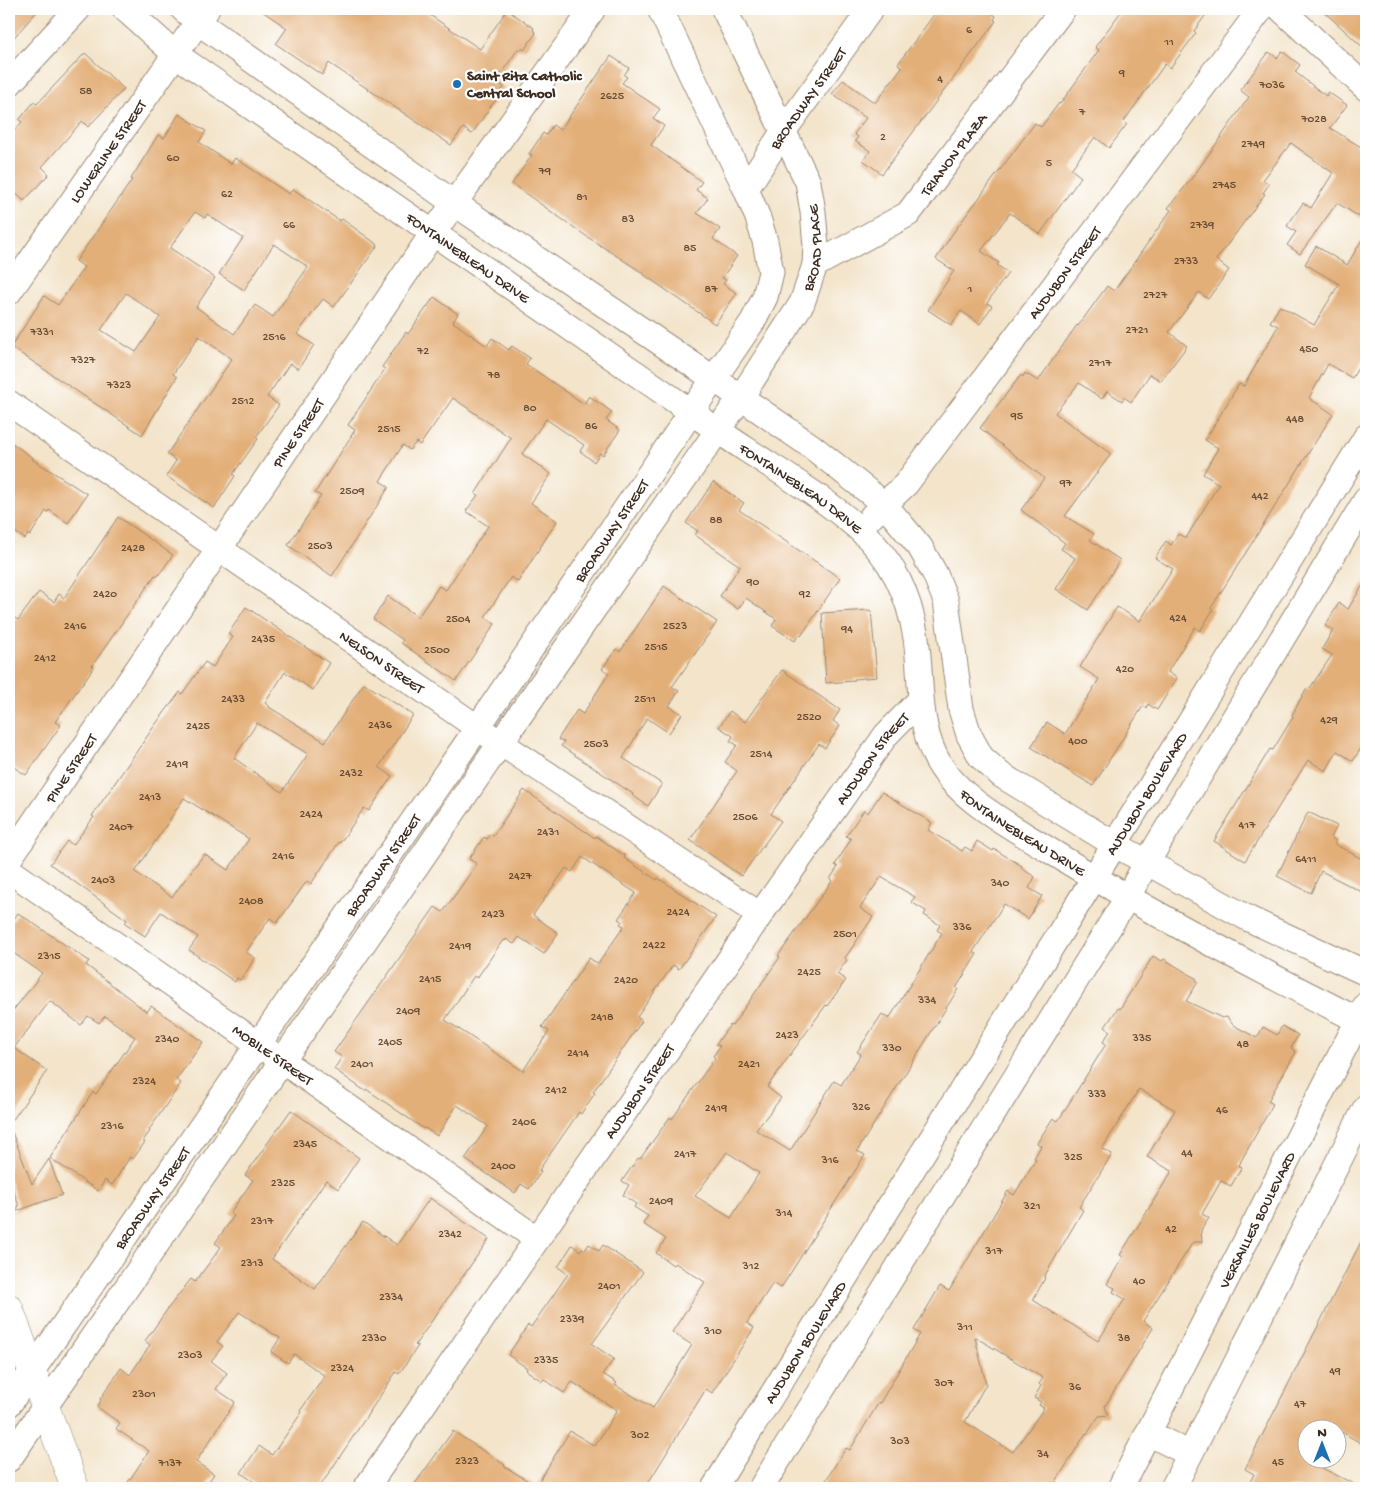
<svg xmlns="http://www.w3.org/2000/svg" width="1375" height="1497" font-family="'Gochi Hand',sans-serif">
	<rect width="100%" height="100%" fill="#fff"/>
	<filter id="ink" filterUnits="userSpaceOnUse"><feTurbulence type="fractalNoise" baseFrequency=".02" numOctaves="2"/><feDisplacementMap in="SourceGraphic" scale="10" xChannelSelector="R" yChannelSelector="G"/><feConvolveMatrix kernelMatrix="1 2 1 2 8 2 1 2 1" color-interpolation-filters="sRGB"/></filter>
	<filter id="wash" filterUnits="userSpaceOnUse"><feTurbulence type="fractalNoise" baseFrequency=".0096" numOctaves="4" result="noise"/><feDisplacementMap in="SourceGraphic" scale="20" xChannelSelector="R" yChannelSelector="G"/><feGaussianBlur stdDeviation="1.12" result="paint"/><feColorMatrix in="noise" values="0 0 0 0 0 0 0 0 0 0 0 0 0 0 0 0 0 1.4 0 .05"/><feComposite in="paint" operator="in"/></filter>
	<g filter="url(#wash)">
		<rect width="100%" height="100%" fill="#f3e4ca"/>
		<g id="blocks">
			<!-- building -->
			<path fill="#e3af78" fill-rule="evenodd" d="M9,9h30l-30,34z
				M259,9h162l59,40 27,-39 27,18 -1,2 3,3 -12,17 -2,-2 -2,2 -2,-1 -22,32 8,6 -32,47 -9,-6 -12,17 -122,-82 -7,12 -46,-31 11,-16z
				M938,9h48l10,7 -2,4 2,1 -114,153 -19,-14 7,-9 -15,-10 3,-4 -4,-3 12,-16 -34,-24 11,-14 32,23 27,-36 -4,-3z
				M1123,9h87l-16,22 2,2 -26,35 -5,-4 -41,57 3,3 -18,24 -14,-11 -24,32 10,8 -41,57 -30,-21 -29,38 18,12 -2,2 11,8 -21,30 5,3 -12,18 -19,-13 -10,14 -23,-15 26,-39 -18,-12 17,-26 82,-110 6,4 18,-24 1,1 39,-54 -4,-3z
				M1321,9h45v41z
				M1282,51l18,14 -5,7 31,24 2,-4 19,13 -17,23 36,22v71l-29,-18 -37,51 -13,-9 9,-13 -9,-6 16,-23 8,5 22,-35 -42,-30 -28,37 6,4 -6,9 2,1 -49,66 13,10 -21,29 -9,-7 -30,40 18,14 -26,35 -11,-7 -19,28 -7,-5 -2,4 -15,-10 -5,8 -23,-16 -24,30 56,41 -46,62 29,18 -4,6 30,20 -32,50 -32,-21 19,-31 -14,-9 4,-6 -44,-33 23,-32 -64,-50 41,-53 2,2 2,-4 13,8 39,-56 1,1 29,-40 7,5 57,-81 -3,-2 27,-34 54,-77 -9,-7 29,-38 8,6z
				M85,53l39,36 -36,38 -6,-6 -40,46 7,7 -25,27 -15,-14v-51l13,-14 -3,-2 15,-18 3,2z
				M611,56l18,12 -5,7 3,2 -5,6 38,26 -7,9 11,8 -13,19 51,37 -6,8 12,8 -11,15 23,16 -7,10 24,17 -15,22 4,2 -3,4 14,9 -22,31 -72,-50v-1l-54,-35 -77,-54 20,-29 -3,-1 14,-21 3,2 7,-10 7,5z
				M179,114l27,17 -7,11 32,22 4,-6 54,36 4,-5 47,32 2,-2 36,26 -44,62 -11,-8 -26,35 17,11 -16,24 -8,-6 -23,34 12,8 -23,32 2,2 -25,35 2,2 -21,32 -48,-32 10,-15 -9,-7 65,-95 -33,-23 -26,38 4,3 -35,58 -131,-88 33,-51 14,9 26,-38 -8,-6 56,-81 -1,-1 27,-44 6,3zM195,212l10,6 2,-4 36,24 -24,36 25,16 30,-46 34,23 -35,50 -18,-12 -21,29 -38,-27 19,-29 -45,-30zM126,293l34,24 -24,35 -35,-22z
				M1366,233v122l-14,23 -24,-14 -19,34 24,16 -122,194 2,2 -13,21 -5,-4 -25,41 -2,4 9,6 -20,32 -9,-6 -2,4 -3,-2 -50,80 -62,-39 16,-25 18,12 34,-55 -19,-12 37,-60 23,14 33,-52 -18,-11 11,-17 5,4 7,-11 8,4 33,-54 -16,-10 15,-26 -13,-8 34,-56 5,2 34,-60 -8,-4 10,-16 34,19 25,-41 -34,-20 11,-18 31,19z
				M434,297l24,17 -5,8 34,24 5,-8 17,12 3,-4 18,12 -4,6 58,40 5,-8 23,16 -6,8 14,10 -17,25 -3,-2 -6,9 -14,-11 4,-6 -38,-26 -24,35 29,20 -20,29 26,18 -39,61 -7,-5 -26,40 10,7 -39,57 -55,-38 2,-3 -30,-21 15,-23 30,21 21,-31 7,4 42,-64 -22,-15 12,-16 -3,-1 36,-56 -58,-40 -33,47 -4,-3 -6,8 -7,-5 -23,36 9,6 -57,89 -44,-31 33,-49 -6,-3 40,-63 -7,-5 37,-56 -3,-2 24,-35 2,2z
				M9,441l24,17 -1,1 55,35 -19,29 -19,-13 -1,2 -2,-1 -16,25 -2,-2 -3,5 -16,-11z
				M713,482l31,21 -5,7 101,68 -39,58 -2,-1 -4,6 -23,-15 4,-7 -30,-21 -8,11 -18,-13 20,-30 -45,-31 3,-4 -12,-8z
				M118,517l55,38 -15,21 -3,-1 -63,91 2,1 -39,55 6,3 -35,50 -17,-11v-150l9,6 21,-28 15,10 5,-8 5,4z
				M1366,580v160l-13,21 -16,-10 -11,20 -18,-11 -63,101 -31,-20 56,-92 3,1 20,-33 -1,-2 14,-26 4,-1 22,-33 -10,-6 11,-19 -8,-4 14,-23 9,6z
				M664,586l53,36 -45,65 7,4 -10,15 13,8 -13,19 -22,-15 -24,40 39,26 -14,22 -16,-11 1,-1 -72,-48 3,-4 -6,-3 19,-29 6,4 26,-41 -7,-4 14,-20 4,3z
				M246,607l83,56 -16,27 -28,-18 -20,31 4,3v1l56,35 39,-59 49,32 -34,52 13,9 -23,35 -5,-3 -24,35 -1,-1 -28,42 -4,-3 -30,42 -7,-5 -24,34 9,6 -14,22 -4,-2 -2,4 -46,-32 9,-13 -37,-25 -16,24 -20,-13 2,-3 -77,-56 17,-23 6,4 21,-28 -2,-1 63,-91 25,-33 2,2 23,-32 8,5 20,-30 -5,-3zM257,723l51,31 -26,38 -48,-34zM184,798l65,41 -21,31 -24,-16 -32,43 -37,-25z
				M871,610l6,67 -23,2v2l-28,2 -4,-70z
				M782,670l58,40 -7,11 7,5 -15,22 -6,-4 -48,70 10,7 -40,55 -51,-36 47,-69 -12,-9 12,-17 -7,-4 3,-5 -14,-9 11,-16 15,11z
				M524,790l71,48 1,-2 29,20 -1,2 33,22 1,-2 58,39 -37,52 -6,-4 -36,52 5,4 -49,71 2,1 -14,21 -2,-2 -40,58 2,2 -12,17 -8,-5 -6,9 -50,-34 23,-33 -31,-21 -20,31 -12,-8 -1,1 -58,-40 -1,2 -31,-22 8,-12 -8,-5 101,-145 8,5 34,-48 -8,-5 15,-22 3,2 3,-5 3,2zM582,857l54,36 -18,26 4,2 -2,3 4,2 -26,38 -9,-6 -47,69 7,4 -26,40 -78,-51 29,-44 3,2 26,-38 2,1 1,-2 8,5 5,-7 25,17 14,-21 -25,-18 33,-47 6,4z
				M882,792l50,31 -4,7 34,21 3,-4 7,4 5,-10 16,10 1,-2 28,17 -1,2 14,9 -6,11 13,8 -14,23 -24,-15 -31,48 4,2 -21,34 2,1 -101,162 8,4 -84,133 -8,-5 -26,40 7,5 -42,65 -6,-4 -61,99h-233l41,-57 52,34 -1,1 32,20 34,-55 25,15 22,-36 -45,-28 -8,11 -20,-14 -2,2 -16,-11 1,-2 -19,-13 20,-30 3,2 37,-53 -10,-7 14,-22 8,6 2,-3 3,2 4,-6 10,7 4,-6 40,27 -51,72 22,15 -11,15 14,9 -2,2 38,23 39,-63 -20,-13 33,-50 -30,-19 -2,2 -17,-12 10,-14 -23,-15 5,-8 -14,-9 2,-3 -13,-9 6,-10 -7,-4 16,-23 2,1 30,-42 2,2 43,-61 -2,-2 7,-10 -4,-2 14,-19 2,1 48,-69 -2,-1 54,-75 -2,-2 8,-12 -3,-2 16,-26 -5,-3 18,-26 4,3zM881,877l34,20 -4,5 15,9 -2,4 16,10 -3,5 5,3 -53,86 -7,-5 -25,38 4,2 -20,31 -7,-4 -44,70 -34,-21 25,-32 -14,-11 59,-82 1,1 19,-26 -9,-6 10,-14 -2,-2 28,-41 -13,-9zM727,1152l32,21 -28,45 -36,-22z
				M1308,812l29,14 -6,12 5,3 -2,3 32,17v33l-45,-23 -10,22 -34,-17z
				M18,913l71,48 -3,4 61,47 4,-6 52,36 -27,38 5,3 -32,47 1,1 -7,10 2,1 -12,17 -3,-2 -18,28 -7,-5 -7,11 -48,-33 43,-66 3,2 39,-57 -30,-21 -6,7 -11,-7 -7,9 -31,-24 -36,47 33,23 -38,54v-109l33,-43 -33,-23v-24z
				M1153,956l9,5 2,-2 33,20 -1,2 2,1 -12,19 36,17 5,-1 6,8 24,13 6,-11 14,8 5,-9 16,9 -7,13 5,4 -28,49 5,3 -32,57 -2,5 3,1 -11,19 -10,-5 -19,33 7,4 -8,12 1,12h-9l-50,79 10,7 -48,78 3,9 -9,1 -12,18 -1,-1 -34,55h-231l25,-40 4,2 29,-48 1,1 40,-69 -6,-4 26,-44 9,5 59,-100 6,4 22,-36 -2,-1 7,-12 -4,-3 16,-25 5,3 48,-77 -3,-2 7,-11 -5,-4 13,-19 2,1zM1139,1089l36,21 -28,47 25,14 -52,84 3,2 -16,27 8,4 -2,4 12,7 -27,42 -65,-41 12,-22 -1,-1 39,-67 -4,-3 33,-53 -10,-5zM975,1337l68,41 -4,6 2,2 -7,12 7,4 -2,3 5,3 -31,44 -48,-30 21,-38z
				M291,1110l68,48 -21,31 -12,-9 -54,79 43,30 48,-67 34,23 33,-47 59,41 -74,106 3,1 -19,28 -3,-2 -77,116h-56l-22,-15 18,-27 13,9 30,-43 -2,-1 25,-35 -31,-22 -6,9 -17,-11 9,-14 -41,-26 -22,30 6,4 -12,15 16,12 -11,16 19,13 -39,60 18,12 -10,14h-80l25,-37 -33,-22 4,-6 -23,-16 4,-7 -1,-1 21,-31 9,7 20,-30 -5,-4 24,-34 22,-28 4,3 26,-35 -6,-4 19,-27 -4,-3 23,-33 -8,-5z
				M9,1127h1l22,57 17,-25 13,36 -48,17 5,-6 -10,-28z
				M1366,1232v214l-28,-16h-30v31l54,27h-115l7,-14 -9,-5z"/>
		</g>
	</g>
	<g filter="url(#ink)">
		<use href="#blocks" fill-opacity="0" stroke="#978774" stroke-width="1"/>
		<g fill="none" stroke-linecap="round" stroke-linejoin="round">
			<!-- minor casing -->
			<g stroke="#978774" stroke-width="27">
				<g id="minor">
					<path id="s1" d="M125,9l50,45c152,104 302,210 453,314 40,27 79,56 119,82 38,25 77,48 111,78 34,30 51,66 58,110 6,40 1,81 19,118 19,40 72,68 109,91 104,65 212,122 322,177"/>
					<path d="M183,9l15,13 256,181 260,176 97,67 73,58 36,43 15,27 11,27 15,108 8,26 12,22 20,18 113,69 135,75 117,54"/>
					<path d="M1281,9l85,79"/>
					<path d="M9,84l69,-75"/>
					<path id="s2" d="M746,189l37,-57 88,-123"/>
					<path id="s3" d="M815,265l93,-51 155,-205"/>
					<path id="s4" d="M9,292l198,-283"/>
					<path id="s5" d="M9,403l469,325 282,187"/>
					<path id="s6" d="M872,516l34,-32 355,-475"/>
					<path id="s7" d="M9,859l424,-626 160,-224"/>
					<path id="s8" d="M9,870l528,369"/>
					<path id="s9" d="M9,1404l456,-658 288,-425 12,-24 6,-25 -6,-31 -7,-23 -12,-29 -86,-180"/>
					<path d="M1148,1433l42,21"/>
					<path id="s10" d="M9,1459l506,-737 226,-325 61,-94 13,-38 1,-19 -3,-34 -5,-30 -84,-173"/>
					<path id="s11" d="M366,1488l394,-573 126,-180 34,-35"/>
					<path id="s12" d="M714,1488l367,-589 285,-462"/>
					<path d="M761,1488l366,-590 20,-36 219,-362"/>
					<path id="s13" d="M1120,1488l246,-483"/>
					<path d="M1173,1488l193,-381"/>
				</g>
			</g>
			<!-- major casing -->
			<g stroke="#978774" stroke-width="29">
				<path id="major" d="M9,1308l66,180"/>
			</g>
			<!-- minor -->
			<use href="#minor" stroke="#fff" stroke-width="25"/>
			<!-- major -->
			<use href="#major" stroke="#fff" stroke-width="28"/>
		</g>
	</g>
	<!-- markers -->
	<circle fill="#1f6fb2" stroke="#fff" stroke-width="2" cx="457" cy="84" r="5"/>
	<g text-anchor="middle" stroke-width="4.5" stroke-linejoin="round" paint-order="stroke">
		<!-- number labels -->
		<g font-size="12" fill="#654b34">
			<text x="969" y="33">6</text>
			<text x="1169" y="45">11</text>
			<text x="1122" y="76">9</text>
			<text x="940" y="82">4</text>
			<text x="1272" y="88">7036</text>
			<text x="86" y="94">58</text>
			<text x="612" y="99">2625</text>
			<text x="1082" y="115">7</text>
			<text x="1314" y="122">7028</text>
			<text x="883" y="140">2</text>
			<text x="1253" y="147">2749</text>
			<text x="173" y="161">60</text>
			<text x="1049" y="166">5</text>
			<text x="545" y="174">79</text>
			<text x="1224" y="188">2745</text>
			<text x="227" y="197">62</text>
			<text x="582" y="200">81</text>
			<text x="628" y="222">83</text>
			<text x="289" y="228">66</text>
			<text x="1202" y="228">2739</text>
			<text x="690" y="251">85</text>
			<text x="1186" y="264">2733</text>
			<text x="711" y="292">87</text>
			<text x="970" y="292">1</text>
			<text x="1155" y="298">2727</text>
			<text x="1137" y="333">2721</text>
			<text x="42" y="335">7331</text>
			<text x="274" y="340">2516</text>
			<text x="1309" y="352">450</text>
			<text x="423" y="354">72</text>
			<text x="83" y="363">7327</text>
			<text x="1100" y="366">2717</text>
			<text x="494" y="378">78</text>
			<text x="119" y="388">7323</text>
			<text x="243" y="404">2512</text>
			<text x="530" y="411">80</text>
			<text x="1017" y="419">95</text>
			<text x="1295" y="422">448</text>
			<text x="591" y="429">86</text>
			<text x="389" y="432">2515</text>
			<text x="1066" y="486">97</text>
			<text x="352" y="494">2509</text>
			<text x="1260" y="499">442</text>
			<text x="716" y="523">88</text>
			<text x="320" y="549">2503</text>
			<text x="133" y="551">2428</text>
			<text x="753" y="585">90</text>
			<text x="105" y="597">2420</text>
			<text x="805" y="597">92</text>
			<text x="1178" y="621">424</text>
			<text x="458" y="622">2504</text>
			<text x="75" y="629">2416</text>
			<text x="675" y="629">2523</text>
			<text x="847" y="632">94</text>
			<text x="263" y="642">2435</text>
			<text x="656" y="650">2515</text>
			<text x="437" y="653">2500</text>
			<text x="45" y="661">2412</text>
			<text x="1125" y="672">420</text>
			<text x="233" y="702">2433</text>
			<text x="645" y="702">2511</text>
			<text x="809" y="720">2520</text>
			<text x="1329" y="723">429</text>
			<text x="380" y="728">2436</text>
			<text x="198" y="729">2425</text>
			<text x="1078" y="744">400</text>
			<text x="596" y="747">2503</text>
			<text x="761" y="757">2514</text>
			<text x="177" y="767">2419</text>
			<text x="351" y="776">2432</text>
			<text x="150" y="800">2413</text>
			<text x="311" y="817">2424</text>
			<text x="745" y="820">2506</text>
			<text x="1247" y="828">417</text>
			<text x="121" y="830">2407</text>
			<text x="548" y="835">2431</text>
			<text x="283" y="859">2416</text>
			<text x="1306" y="862">6411</text>
			<text x="520" y="879">2427</text>
			<text x="103" y="883">2403</text>
			<text x="1000" y="886">340</text>
			<text x="251" y="904">2408</text>
			<text x="678" y="915">2424</text>
			<text x="493" y="917">2423</text>
			<text x="962" y="930">336</text>
			<text x="845" y="937">2501</text>
			<text x="654" y="948">2422</text>
			<text x="460" y="949">2419</text>
			<text x="49" y="959">2315</text>
			<text x="809" y="975">2425</text>
			<text x="430" y="982">2415</text>
			<text x="626" y="983">2420</text>
			<text x="927" y="1003">334</text>
			<text x="408" y="1014">2409</text>
			<text x="602" y="1020">2418</text>
			<text x="787" y="1038">2423</text>
			<text x="1142" y="1041">335</text>
			<text x="167" y="1042">2340</text>
			<text x="390" y="1045">2405</text>
			<text x="1243" y="1047">48</text>
			<text x="892" y="1051">330</text>
			<text x="578" y="1056">2414</text>
			<text x="362" y="1067">2401</text>
			<text x="749" y="1067">2421</text>
			<text x="144" y="1084">2324</text>
			<text x="556" y="1093">2412</text>
			<text x="1097" y="1097">333</text>
			<text x="861" y="1110">326</text>
			<text x="716" y="1111">2419</text>
			<text x="1222" y="1113">46</text>
			<text x="524" y="1125">2406</text>
			<text x="112" y="1129">2316</text>
			<text x="305" y="1147">2345</text>
			<text x="1187" y="1156">44</text>
			<text x="685" y="1157">2417</text>
			<text x="1073" y="1160">325</text>
			<text x="830" y="1163">316</text>
			<text x="503" y="1169">2400</text>
			<text x="283" y="1186">2325</text>
			<text x="661" y="1204">2409</text>
			<text x="1032" y="1209">321</text>
			<text x="784" y="1216">314</text>
			<text x="262" y="1224">2317</text>
			<text x="1171" y="1232">42</text>
			<text x="450" y="1237">2342</text>
			<text x="994" y="1254">317</text>
			<text x="252" y="1266">2313</text>
			<text x="751" y="1269">312</text>
			<text x="1139" y="1284">40</text>
			<text x="609" y="1289">2401</text>
			<text x="391" y="1300">2334</text>
			<text x="572" y="1322">2339</text>
			<text x="965" y="1330">311</text>
			<text x="713" y="1334">310</text>
			<text x="374" y="1341">2330</text>
			<text x="1124" y="1341">38</text>
			<text x="190" y="1358">2303</text>
			<text x="546" y="1363">2335</text>
			<text x="342" y="1371">2324</text>
			<text x="1335" y="1374">49</text>
			<text x="944" y="1386">307</text>
			<text x="1075" y="1390">36</text>
			<text x="144" y="1397">2301</text>
			<text x="1300" y="1407">47</text>
			<text x="640" y="1438">302</text>
			<text x="900" y="1444">303</text>
			<text x="1043" y="1457">34</text>
			<text x="467" y="1464">2323</text>
			<text x="1278" y="1465">45</text>
			<text x="170" y="1466">7137</text>
		</g>
		<!-- poi labels -->
		<g font-size="15" font-weight="bold" fill="#3b2a1e" stroke="#fff" text-anchor="start">
			<text x="467" y="80">Saint Rita Catholic<tspan x="467" dy="17">Central School</tspan></text>
		</g>
		<!-- street labels -->
		<g font-size="15" fill="#3b2a1e" stroke="#fff">
			<text dy="5" stroke="none"><textPath href="#s2" startOffset="110">BROADWAY STREET</textPath></text>
			<text dy="5" stroke="none"><textPath href="#s4" startOffset="172">LOWERLINE STREET</textPath></text>
			<text dy="5" stroke="none"><textPath href="#s3" startOffset="181">TRIANON PLAZA</textPath></text>
			<text dy="5" stroke="none"><textPath href="#s10" startOffset="1459">BROAD PLACE</textPath></text>
			<text dy="5" stroke="none"><textPath href="#s1" startOffset="424">FONTAINEBLEAU DRIVE</textPath></text>
			<text dy="5" stroke="none"><textPath href="#s6" startOffset="311">AUDUBON STREET</textPath></text>
			<text dy="5" stroke="none"><textPath href="#s7" startOffset="515">PINE STREET</textPath></text>
			<text dy="5" stroke="none"><textPath href="#s1" startOffset="829">FONTAINEBLEAU DRIVE</textPath></text>
			<text dy="5" stroke="none"><textPath href="#s9" startOffset="1061">BROADWAY STREET</textPath></text>
			<text dy="5" stroke="none"><textPath href="#s5" startOffset="454">NELSON STREET</textPath></text>
			<text dy="5" stroke="none"><textPath href="#s11" startOffset="888">AUDUBON STREET</textPath></text>
			<text dy="5" stroke="none"><textPath href="#s7" startOffset="110">PINE STREET</textPath></text>
			<text dy="5" stroke="none"><textPath href="#s12" startOffset="818">AUDUBON BOULEVARD</textPath></text>
			<text dy="5" stroke="none"><textPath href="#s1" startOffset="1264">FONTAINEBLEAU DRIVE</textPath></text>
			<text dy="5" stroke="none"><textPath href="#s9" startOffset="656">BROADWAY STREET</textPath></text>
			<text dy="5" stroke="none"><textPath href="#s8" startOffset="322">MOBILE STREET</textPath></text>
			<text dy="5" stroke="none"><textPath href="#s11" startOffset="482">AUDUBON STREET</textPath></text>
			<text dy="5" stroke="none"><textPath href="#s9" startOffset="251">BROADWAY STREET</textPath></text>
			<text dy="5" stroke="none"><textPath href="#s13" startOffset="301">VERSAILLES BOULEVARD</textPath></text>
			<text dy="5" stroke="none"><textPath href="#s12" startOffset="172">AUDUBON BOULEVARD</textPath></text>
		</g>
	</g>
	<!-- margin -->
	<rect width="1375" height="1497" fill="none" stroke="#fff" stroke-width="30"/>
	<!-- north arrow -->
	<g transform="translate(1322 1444)"><circle r="24" fill="#ffffff" stroke="#b1aaa5"/>
	<path d="M0-4L9 19L0 12L-9 19Z" fill="#1f6fb2"/>
	<text y="-8" font-size="14" font-weight="bold" text-anchor="middle" fill="#3b2a1e">N</text>
	</g>
</svg>
